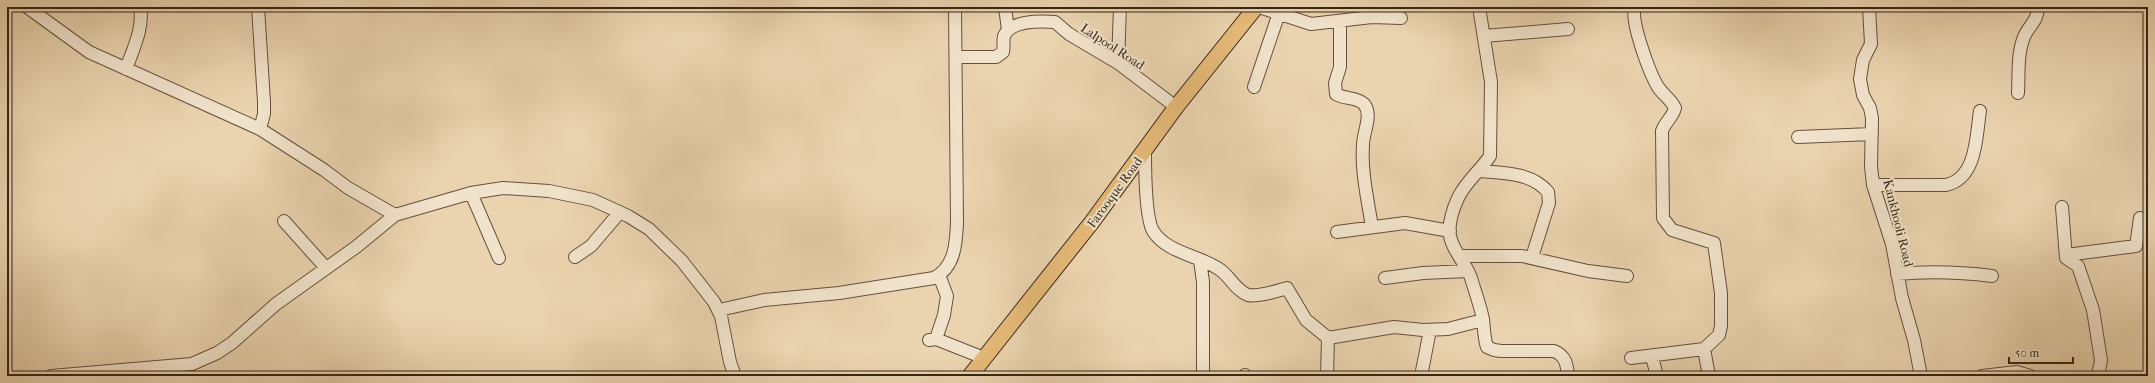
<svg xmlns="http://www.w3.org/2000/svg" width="2155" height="383" font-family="'IM FELL French Canon',serif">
	<rect width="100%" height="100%" fill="#ead4af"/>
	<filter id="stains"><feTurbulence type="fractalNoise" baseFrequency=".005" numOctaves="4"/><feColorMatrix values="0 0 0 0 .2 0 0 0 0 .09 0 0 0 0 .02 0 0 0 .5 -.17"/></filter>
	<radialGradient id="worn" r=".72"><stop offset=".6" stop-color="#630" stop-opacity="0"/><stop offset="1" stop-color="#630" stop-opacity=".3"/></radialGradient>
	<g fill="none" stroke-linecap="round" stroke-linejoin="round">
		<!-- minor casing -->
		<g stroke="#62513d" stroke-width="14">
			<path id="minor" d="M27,7l62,45 171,77 64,41 24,18 47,27
				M258,7l6,95v12l-4,15
				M1005,7l3,23
				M1259,7l52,17 61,-7 29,1
				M1479,7l12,75 -1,74c-10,15 -24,25 -32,42 -5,11 -10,26 -8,38 3,16 16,27 21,42 4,13 9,27 12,41 1,9 1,19 4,28l7,3 7,1h53c12,5 13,14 14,25
				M1869,7l2,37 -8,16 -3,19 3,16 7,13 2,10 -1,48 2,19 19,59 10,54 12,42 7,36
				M1340,21v46l-5,16 1,11c7,5 21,3 28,10 9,11 -1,28 -1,41 -2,27 5,56 9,82
				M1484,36l84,-7
				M956,57h40l7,-5c1,-5 0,-11 1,-16 7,-16 36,-15 51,-14l14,12 49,29 58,44
				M1118,63l2,-56
				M126,69c7,-20 18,-41 14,-62
				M1254,87l25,-74
				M2018,93c1,-18 -1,-39 6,-56 5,-12 14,-16 14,-30
				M1798,137l74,-3
				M1145,150c0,17 0,67 8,81 14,22 45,24 66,38 10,6 17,22 29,26 11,2 28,-4 39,-7l19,32 22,18 66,-11 29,3 25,-1 35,-9
				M1479,171c23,2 52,1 69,21l1,11 -17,54
				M1873,185h73c31,-7 30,-48 34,-74
				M471,193l28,65
				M2062,207l4,51 12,8 15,44 8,50 -3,16
				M284,221l42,47
				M1337,232l68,-9 45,8
				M2066,255l70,-9 4,-28
				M1460,256h62l66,15 39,5
				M575,257l16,-11 29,-34
				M1200,260l3,22v94
				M1897,274c32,-3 63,-2 95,2
				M1385,278l38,-5 45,-2
				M719,310l45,-10 75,-7 95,-15c21,-11 22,-34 23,-55l-2,-216
				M936,339l8,-24 3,-19 -8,-21
				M929,340l7,-1 48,19
				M1704,349l5,27
				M1652,357l5,19
				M1631,358l73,-9 15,-14 2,-9v-33l-7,-50 -42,-13 -9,-12 -1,-87c3,-9 11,-14 13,-23 -4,-9 -12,-13 -17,-21 -8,-13 -28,-66 -23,-80
				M1245,375v1
				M51,376l141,-12 25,-11 15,-10 44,-39 80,-57 39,-32 76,-22 32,-5 46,3 44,9 35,16 21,13 33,32 32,41 7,14 9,46 5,14
				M1327,376l1,-38
				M1421,376l9,-46
				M1982,376l35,-4 13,4"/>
		</g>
		<!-- major casing -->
		<g stroke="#352517" stroke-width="17">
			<path id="major" d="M970,376l122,-154 84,-115 80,-100"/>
		</g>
		<!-- minor -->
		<use href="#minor" stroke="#f1e3cb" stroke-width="12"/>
		<!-- major -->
		<use href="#major" stroke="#e5ba78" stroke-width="15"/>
	</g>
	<g text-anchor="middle" stroke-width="4" stroke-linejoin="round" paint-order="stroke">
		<!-- street labels -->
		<g font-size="13" fill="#352517" stroke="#f1e3cb">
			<text transform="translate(1113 46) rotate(33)" y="5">Lalpool Road</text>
			<text transform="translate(1114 192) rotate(-54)" y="5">Farooque Road</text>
			<text transform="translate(1899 223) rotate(76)" y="5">Kankhooli Road</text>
		</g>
	</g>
	<!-- margin -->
	<rect width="2155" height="383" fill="none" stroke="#ead4af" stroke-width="24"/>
	<rect x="8" y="8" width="2139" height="367" fill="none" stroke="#352517" stroke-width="2"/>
	<rect x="12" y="12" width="2131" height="359" fill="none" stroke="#352517"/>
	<!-- scale -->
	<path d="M2009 357v6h64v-6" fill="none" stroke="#352517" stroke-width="2"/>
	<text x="2015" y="357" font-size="12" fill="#352517" stroke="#f1e3cb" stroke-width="3" paint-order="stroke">50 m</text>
	<rect width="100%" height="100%" filter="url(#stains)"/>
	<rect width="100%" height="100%" fill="url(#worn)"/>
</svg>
